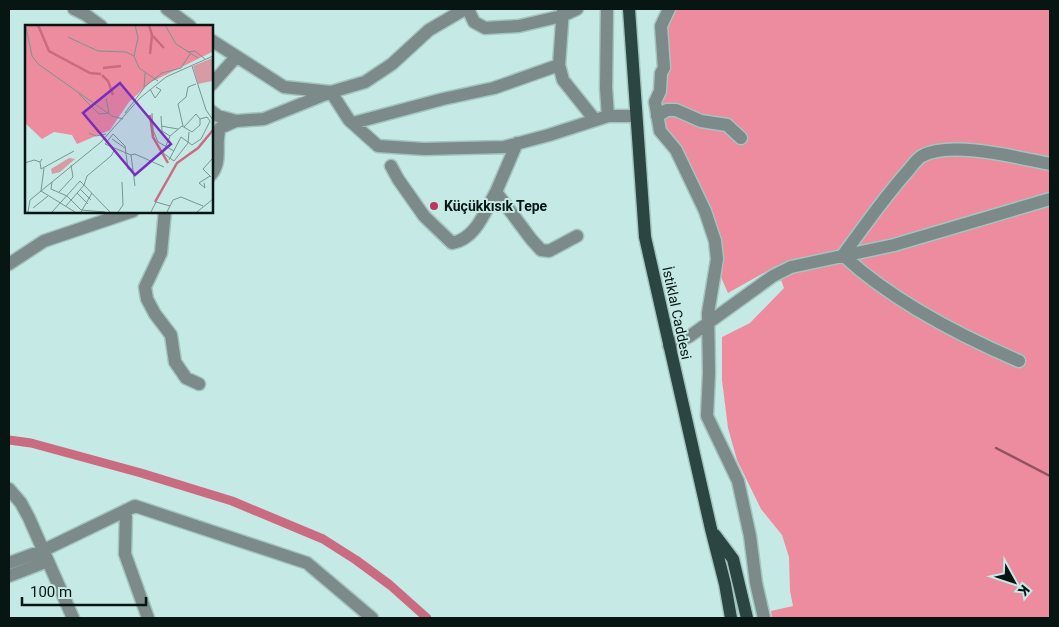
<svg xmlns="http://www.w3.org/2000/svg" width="1059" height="627" font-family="Roboto,sans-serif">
	<rect width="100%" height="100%" fill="#c5eae5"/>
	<!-- forest -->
	<path fill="#ed8b9f" d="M669,9h381v609h-278l-1,-7 22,-5 -3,-15 -1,-34 -7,-22 -21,-26 -24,-49 -9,-32 -6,-48v-43l28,-14 34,-35 -8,-22 -48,27 -8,-18 -5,-34 -55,-110v-40z"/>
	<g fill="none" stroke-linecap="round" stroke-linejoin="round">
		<!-- stream -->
		<path stroke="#905260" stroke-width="2.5" d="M996,448l54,28"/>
		<!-- canal -->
		<path stroke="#ca6c81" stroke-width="9" d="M9,440l22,3 110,30 91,28 91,38 33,21 34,25 37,33"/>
		<!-- minor casing -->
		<g stroke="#a3c4bf" stroke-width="15">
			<path id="minor" d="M74,9l12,6 15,11
				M167,9l23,17
				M468,9l6,13 11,6 34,-2 43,-10 15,-7
				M563,9l-4,56 4,15 32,40
				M607,9l-1,79 2,28
				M669,9l-8,17 3,42 -3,5 -1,18 -5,11 5,29 16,19 29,61 10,30 2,18 -9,54 1,60 -2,43 31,65 12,55 6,47 8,35
				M211,40l73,47 47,5 18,28 29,26 46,3 80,-2 45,-12 59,-19h28
				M211,85l25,-28
				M211,111l7,5 18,5 28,-2 67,-27 34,-10 27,-18 37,-34 36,-21
				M657,116l10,-6h9l25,11 26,4 14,13
				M353,123l90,-24 51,-11 65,-23
				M517,143l-21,49 35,47 10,11 8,1 28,-15
				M391,166l7,13 26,37 28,27c24,-4 33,-32 44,-51
				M211,175c12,-16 3,-29 9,-47l16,-7
				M165,211l-4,42 -16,34 2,12 8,15 16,21 4,27 11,16 13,6
				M9,264l35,-23 89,-30
				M669,346l21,-10 83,-60 18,-9 103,-22 156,-46
				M1019,361c-58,-25 -129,-62 -176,-106 21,-28 40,-56 63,-82 5,-5 10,-14 16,-17 29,-16 97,2 128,8
				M9,489l12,14 8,15 44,100
				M126,510l-1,44 23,64
				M9,563l35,-13 91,-44 172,57 65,55
				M9,576l39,-15"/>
		</g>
		<!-- major casing -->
		<g stroke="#a3c4bf" stroke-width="15">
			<path id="major" d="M629,9l16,228 66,292 14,55 6,34
				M715,535l18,24 14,59"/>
		</g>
		<!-- minor -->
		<use href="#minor" stroke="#7c8a89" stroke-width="12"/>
		<!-- major -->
		<use href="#major" stroke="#2a4542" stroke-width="12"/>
	</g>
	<!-- markers -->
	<circle fill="#c1335f" stroke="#c5eae5" stroke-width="2" cx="434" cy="206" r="5"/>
	<g text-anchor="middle" stroke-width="4" stroke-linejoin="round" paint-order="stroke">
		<!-- poi labels -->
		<g font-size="14" font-weight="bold" fill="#071513" stroke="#c5eae5" text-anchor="start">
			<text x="444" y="211">Küçükkısık Tepe</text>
		</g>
		<!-- street labels -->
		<g font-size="14" fill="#071513" stroke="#c5eae5">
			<text transform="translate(677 313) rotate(78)" y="5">İstiklal Caddesi</text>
		</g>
	</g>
	<!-- overview -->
	<g transform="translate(25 25)">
		<rect width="188" height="188" fill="#c5eae5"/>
		<path d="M187,33v23l-14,3 -5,-18zM44,133l6,1 -15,13 -8,2 -1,-5z" fill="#d79ba6"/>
		<path d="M0,0h187v27l-61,30 -22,20 -19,28 -33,14 -5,-9 -18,-3 -12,7 -17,-16z" fill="#ed8b9f"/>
		<path fill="none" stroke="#ca6c81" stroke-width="2.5" d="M13,0l11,26 41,22 11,1M124,0l3,10 12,13M125,29l2,-19M78,43l18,-2M77,50l6,6 5,14M125,90l3,22 15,26M130,177l22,-39 21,-15 15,-18"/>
		<path fill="none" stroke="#799591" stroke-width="1" d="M110,0l3,13 -4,18 5,12 19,13M140,0l11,19 22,14M1,2l6,29 6,8 74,52 11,3M43,12l30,14 28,1 8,4M163,27l7,-1 10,8M167,41l14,44 7,10M119,62l18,-14 19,-5 9,-14M125,64l5,9 6,-8 -5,-3M54,69l20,20 10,-1 -3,-15M100,88l19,-25 1,-15M127,88l1,17 5,12 16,9M136,91l1,15 8,5 12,-10 10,6 8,-7v-6l-4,-5 -12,13M136,101l17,3M158,101l-5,-22 8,-7 2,-10 8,-3M64,108l7,3 10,-2M88,109l-8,10 26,11 4,31M88,109l12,12 3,23h4M145,111l-7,17 11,8 14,-18 1,-11M87,114l13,9M106,130l4,-1 29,13M144,135l12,-23 11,8 9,-6 9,-18 -3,-4 -7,2M15,137l1,7 33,-18M0,138l9,-3 6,2 2,-3M19,143l-3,23 34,21M186,152l-8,-8 10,-11M27,157l-1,7 16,7 14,14 24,2M179,158l1,5 -6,-5 11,-7M55,164l11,11M34,167l14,-15 -2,-12M52,168l11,11M41,181l18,-21 3,-9 24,-20 3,-5 -3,-4M8,183l15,-12M3,187l2,-12 71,-58 39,-44 26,-21 47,-21M27,187l28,-31 30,31M56,187l11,-19M93,187l5,-7 -1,-23M126,187l5,-10 14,4M142,187l6,-12 8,-3 22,9M172,187l16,-13"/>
		<path fill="#7b2cbf" fill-opacity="0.15" stroke="#7b2cbf" stroke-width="2.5" d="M95,58l51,61 -36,31 -52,-62z"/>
		<rect width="188" height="188" fill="none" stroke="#071513" stroke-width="2.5"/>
	</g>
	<!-- border -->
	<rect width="1059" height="627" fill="none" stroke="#071513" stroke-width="20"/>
	<!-- north arrow -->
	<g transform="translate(1014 582) rotate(130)" stroke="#c5eae5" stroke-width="4" paint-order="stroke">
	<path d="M0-4L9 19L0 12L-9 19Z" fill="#071513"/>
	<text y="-8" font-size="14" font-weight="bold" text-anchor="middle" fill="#071513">K</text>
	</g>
	<!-- scale -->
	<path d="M22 597v8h124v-8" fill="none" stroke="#071513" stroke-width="2.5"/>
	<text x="30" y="597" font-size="15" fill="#071513" stroke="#c5eae5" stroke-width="4" paint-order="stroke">100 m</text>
</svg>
